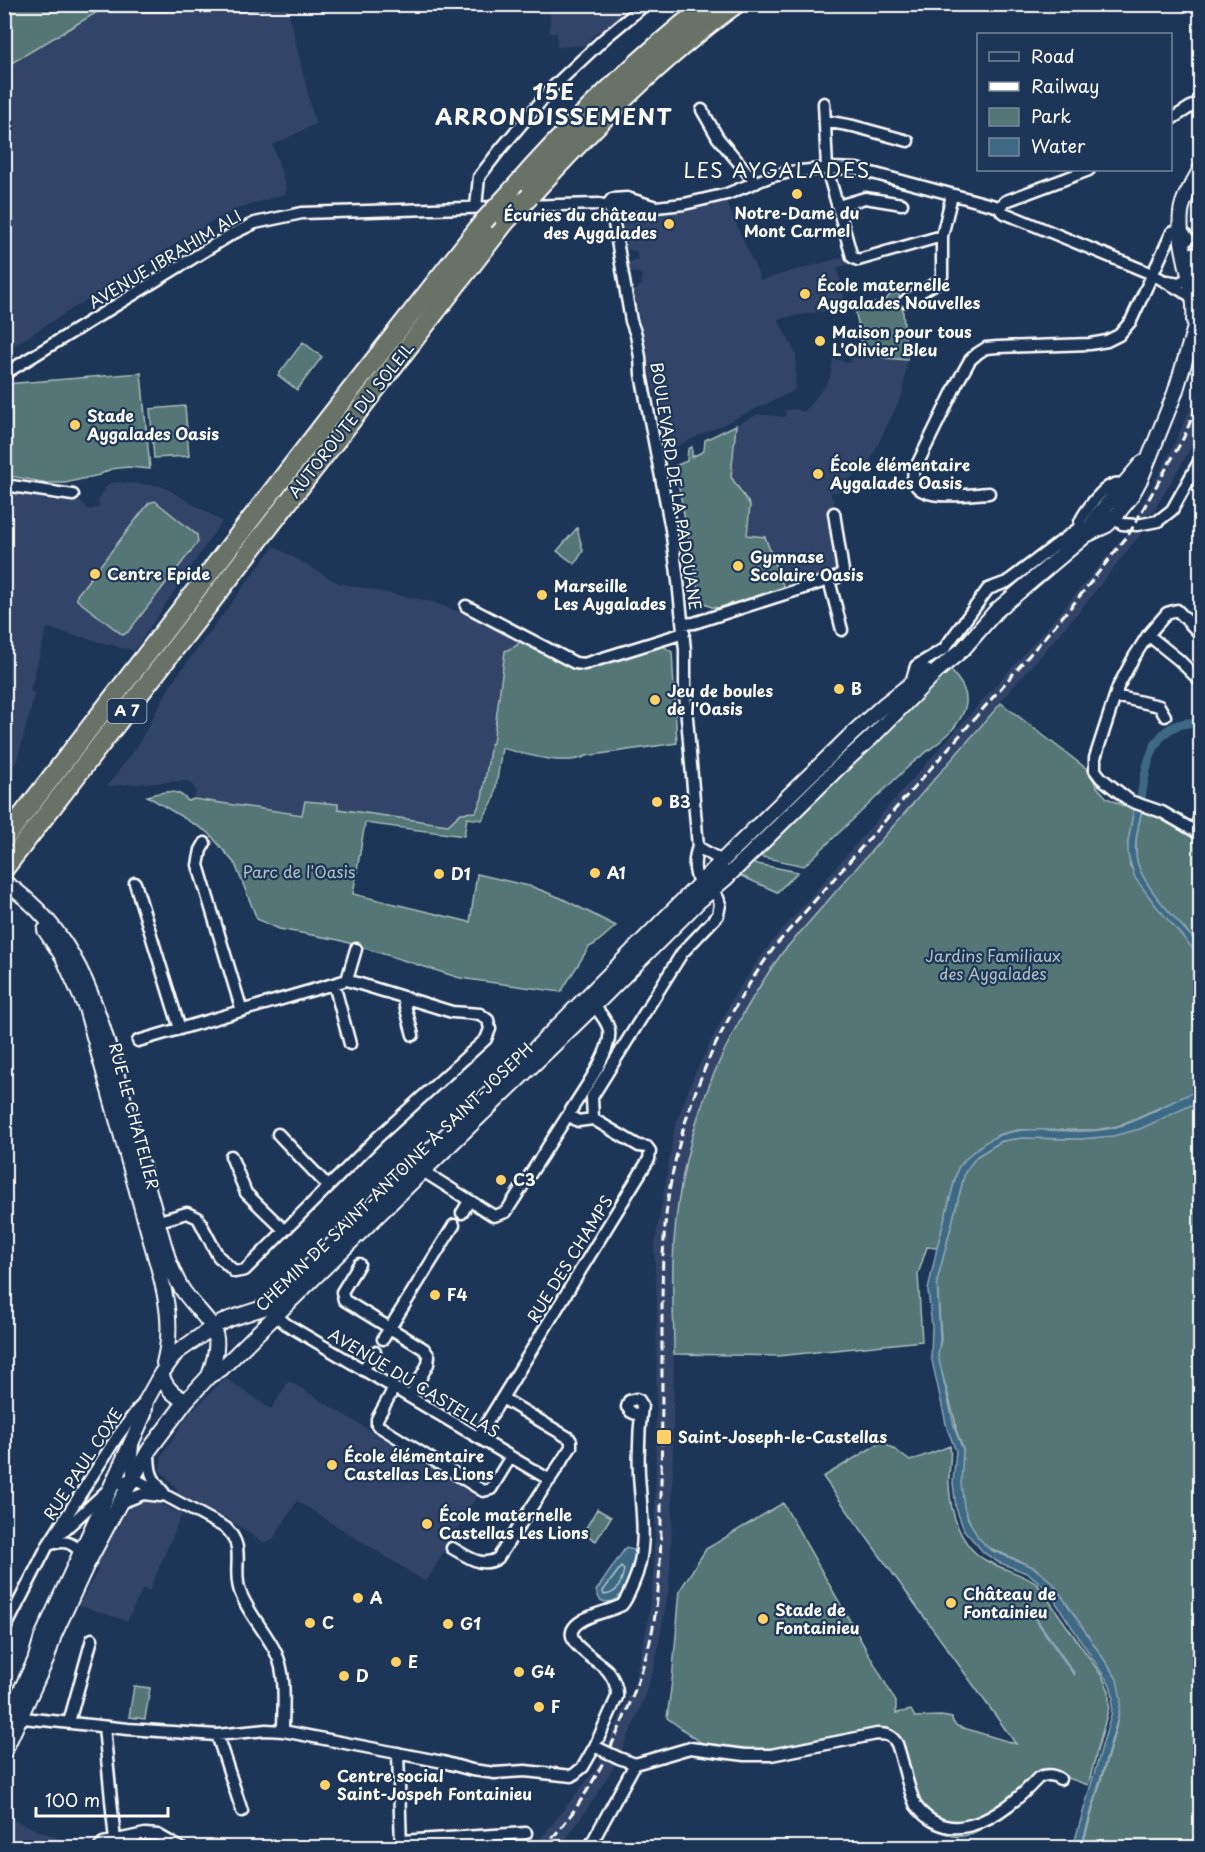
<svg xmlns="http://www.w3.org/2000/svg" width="1205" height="1852" font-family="'Playpen Sans',sans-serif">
	<rect width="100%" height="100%" fill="#1d3557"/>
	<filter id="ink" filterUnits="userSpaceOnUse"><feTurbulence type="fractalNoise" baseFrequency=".0167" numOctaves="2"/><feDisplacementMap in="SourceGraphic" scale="12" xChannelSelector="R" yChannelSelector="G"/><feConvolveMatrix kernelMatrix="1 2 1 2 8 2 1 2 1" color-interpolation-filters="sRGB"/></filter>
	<g filter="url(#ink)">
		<!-- built -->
		<path fill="#324468" d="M5,5h282l28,119 -42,21 14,45 -2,4 -43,13 -31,15 -206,129z
			M550,5h87l-30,27 -9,-1 -7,7v7l-34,2v-14h-7z
			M725,199l36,81 86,-24 3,8 -13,4 10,39 -69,12 18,35 -1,34 -3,4 -115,54 -9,-1 -4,-4 -30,-149 8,-8 -1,-10 -11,-2 -2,-9 10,-4 -2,-8 -9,-2 -4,-22 10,-13 8,-5z
			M852,347l34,11 21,2 -4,33 -33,68 -29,26 -1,4 -10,2 4,8 -2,12 -6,3 13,46 1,9 -56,17 -19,-51 -18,-2 -16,-58 5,-52 22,-11 27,3 1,-7 10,-1 8,3 21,-26 5,-9 3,-18 18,4z
			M1200,387v38l-9,23 -39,66 -16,2 31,-57z
			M117,482l45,4 60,35 -88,130 -87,-23 -17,63 5,2 -19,72 -5,1 -6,-3v-275l38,8 3,4 8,1 4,-3 24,4 7,8 11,-3 -2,-6 10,-17z
			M1142,532l-60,76 -300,345 -25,36 -31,54 -20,50 -17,53 -12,63 -4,55 1,90 -2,173 -3,60 -14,78 -16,47 -23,51 -24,39 -32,45 -27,1 63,-79 37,-81 15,-66 5,-45 2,-49 2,-226 -3,-53 21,-123 19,-51 41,-81 35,-50 123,-143 160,-180 72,-86z
			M274,546l64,37 95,19 69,26 20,11 -6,7 -11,5 -12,93 -11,54 -5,14 -16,1 -13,12 -110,-16v-5l-33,-3 -2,14 -109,-16 2,-9 -6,-8 -7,-1 -76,5 31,-41 33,-61z
			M225,1378l46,31 18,-28 188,115 -51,86 -129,-81 -23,37 -3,3 -9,1 -32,-22 -53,-26v-5l-17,-19 2,-15 26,-40z
			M142,1498l11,2 29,14 -33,77 -6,-3 -16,33 -49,-16 20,-35 -4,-3 35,-60 3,-5z
			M4,1815l14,7 61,25h-74z"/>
		<!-- green -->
		<path fill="#547676" stroke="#aababa" stroke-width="1.5" d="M4,5h285l-49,7h-143l-92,55z
			M898,292l4,9 5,59 -21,-2 -26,-8 1,-14 -7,-30 30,-4 6,-7z
			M303,342l19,15 -25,33 -19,-15z
			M141,373l9,96 -22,-2 -17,2 -12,6 -34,8h-18l-42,-8v-91z
			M185,406l4,50 -35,2 -4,-49z
			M736,425l-5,52 19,28 -3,30 18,2 19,51 -64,20c-12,0 -15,-4 -21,-13l-24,-129 12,-5 1,-12 4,-2v10l12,-6 1,-11z
			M155,501l42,34 1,7 -70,90 -5,3 -46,-35v-5l72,-92z
			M577,528l6,23 -8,13 -18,-13z
			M522,639l64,28 77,-21 9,6 5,91 -91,13c-21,11 -62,-2 -84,-8l-8,51 -12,21 -15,-2 -3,18 -99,-13 -12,71 117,28 7,-48 56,13 28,11 55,28 -21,18 -6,3 -28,45 -101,-14 -121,-38 -60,-11 -22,-10 -22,-55 -26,-31 -62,-37c15,-4 30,-9 41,5l6,-2 108,16 3,-14 33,3v5l110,16 13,-12 15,-1 6,-14 9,-54 2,-1 12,-92 11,-5z
			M949,668c10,12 21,24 16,40 -9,28 -38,41 -57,59 -35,33 -69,66 -104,99l-46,-10z
			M1001,703l86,66 11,19 9,10 19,9 8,1 -6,34 2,24 70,91v133l-82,36 -22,4h-78l-20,5 -40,33 -21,80 -10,-1 -9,27 4,67 -144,15 -104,-2c0,-31 -2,-61 -1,-92 4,-115 42,-215 109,-309z
			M1142,809l58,31v106c-19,-22 -62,-62 -64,-91 -2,-15 3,-31 6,-46z
			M752,863l46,9 -21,20 -38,-17z
			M1200,1101v746h-118l34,-120c4,-18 5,-33 -1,-51l-63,-93 -17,-15 -48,-21 -11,-11 -12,-27 -4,-27 3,-33 -7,-19 -1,-9 -18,-66 4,-15 -4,-59 28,-109 5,-8 7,-8 25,-15 19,-3 58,1 34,-3z
			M883,1441l27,20 40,-15c2,13 -2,25 -1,38 1,28 11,63 38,77 16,9 35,12 51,24l64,91 7,15v16l-21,78 -40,-14 -62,55c-28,19 -44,11 -63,-14l-35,-81 -127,23 -51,-5 -43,-31 5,-37 8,-91 26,-41 77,-46 113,199v11l15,-3 4,7 26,-1 11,2 1,4 4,4 59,18 -193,-267z
			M597,1509l14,8 -15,24 -13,-8z
			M134,1686l16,2 -5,31 -16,-2z"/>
		<!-- water -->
		<path fill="#3e6984" stroke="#8ba5b5" stroke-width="1.5" d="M1134,808l8,1c-3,15 -8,31 -6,46 2,29 45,69 64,91v11l-43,-50 -22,-29 -7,-23v-13z
			M1200,1090v11l-60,28 -27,7 -34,3 -58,-1 -19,3 -25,15 -12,16 -28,109 3,58 -2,17 17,74 8,20 -2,34 3,23 4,12 10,18 9,10 6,4 40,16 20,16 64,96 4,21 -3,17 -37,130h-8l38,-132 2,-19 -3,-11 -63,-96 -18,-15 -31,-12 -14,-9 -20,-23 -8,-22 -3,-25 3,-32 -9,-23 -16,-72 1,-29 -4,-37 9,-42 21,-80c49,-64 100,-24 162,-42 28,-9 53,-27 80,-36z
			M626,1547l9,4 1,2c-5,16 -11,58 -36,47l-4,-9z"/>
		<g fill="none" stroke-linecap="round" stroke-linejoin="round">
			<!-- shore -->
			<path stroke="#b2c3ce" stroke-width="1.5" d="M621,1567l3,3c-3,12 -5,24 -20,25l-1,-4z"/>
			<!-- stream -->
			<path stroke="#8ba5b5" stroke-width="3" d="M1028,1602l3,10 43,62"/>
			<!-- canal -->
			<path stroke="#3e6984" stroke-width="9" d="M1139,809c7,-37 9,-91 61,-86"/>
			<!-- street casing -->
			<g stroke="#fff" stroke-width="15">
				<path id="street" d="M824,103l3,66 25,88 6,3 84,-24
					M702,110l16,28 38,45
					M1170,120l30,-19
					M825,121l28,5 55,15
					M607,205l5,-6 15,-1 29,9 28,-3 43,-10 42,-17 21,-5 42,-4 25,1 142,38 7,-6 83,-31
					M520,206l79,-2 18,4 28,-4
					M838,206l27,-8 37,6
					M476,207l3,-30 20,-26 54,-64 52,-49 41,-34
					M999,207l3,5 150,62 37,21 5,7
					M1167,281l12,2 10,-5 3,-25
					M905,301l33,-19 4,-6v-40l10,-41
					M4,374l228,-140 23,-11 47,-10 196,-6
					M4,485l69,10
					M989,493c-21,1 -83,12 -75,-22l43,-88 13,-23 8,-7 8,-5 12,-1 92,-3 17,-3 12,-6 12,-14 41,-89 9,-2 8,9
					M1097,516l11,-2 14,10 15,1 21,-4 14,-11 28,-50
					M1083,531l-3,-9c5,-12 34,-53 46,-33
					M829,580l13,50
					M466,606l109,57 9,1 100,-31
					M683,624l11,-1 144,-46 5,-6 -9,-58
					M1200,634l-23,-24 -10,3 -19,22 -14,22 -16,30 -23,71v12l6,8 29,23 32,11 38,22
					M1148,635l31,25 20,20
					M911,683l5,-17 28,-17 44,-60 19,-7 73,-55
					M1115,696l44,10 6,10
					M1196,832l4,-17
					M205,843l-4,7 -3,15 44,146
					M698,847c17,11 34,13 18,35
					M135,883l45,146
					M334,984l16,60
					M403,998l10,37
					M138,1041l209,-61 9,-31
					M568,1115c11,-19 45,-63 41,-85 -2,-9 -9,-17 -15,-24
					M278,1134l50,52
					M231,1156l15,37 38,37
					M418,1168l76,48 12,-4 62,-97 10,6 15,-2 -1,-22 90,-144 36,-38 2,-11 -2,-6c-5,-6 -14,-10 -19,-17 -6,-9 -5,-24 -1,-34l-13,-153v-44l-7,-69 -7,-52 -30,-155 -1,-17 -4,-22 -5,-14 -19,-109 -5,-7
					M462,1213l7,-12
					M152,1223l35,-10 11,5 20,38 17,16 10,-2 133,-133 108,-98 4,-10 -2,-9 -8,-6 -28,-2 -105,-32
					M359,1264l-17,28 2,8 80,49 5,7 -1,8 -18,33
					M271,1311l15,13 264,156
					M383,1339l71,-114
					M363,1370l12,-18
					M394,1388l-17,31v6l106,66 8,-2 19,-31
					M478,1437l171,-278 1,-8 -3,-4 -8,-1 -46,-27
					M149,1450c0,21 1,27 15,43
					M133,1478l93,50c20,20 7,36 13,60 5,20 28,45 37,65 11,22 7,54 7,78
					M133,1478l-2,-12 2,-21
					M120,1503l23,-9 17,2
					M59,1535l53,-49 21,-8
					M51,1544c14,-4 20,-2 30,8
					M452,1548c15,8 30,21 46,10l73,-111v-6l-2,-3 -67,-40
					M4,1631l44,-86 69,-108 20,-27 9,-9
					M14,1717l114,12 89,6 49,-5 17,1 160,31 29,8 23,3 30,-2 47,5 11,-9 12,-21 22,-49c1,-9 -4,-19 -9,-26 -12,-13 -57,-33 -25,-51 12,-7 27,-9 39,-15 5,-6 8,-14 11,-21 16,-36 8,-71 6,-110 -1,-23 0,-46 3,-69l-3,-5 -3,-1 -7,2 -2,6 4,5 9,4
					M69,1722l23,-83
					M104,1727l11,114
					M217,1735l25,76
					M398,1753l3,93
					M619,1758l16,6 55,-16 55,7h26l106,-21c9,0 15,1 20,10 7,20 10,43 19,62 36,46 89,8 122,-28 8,-4 14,-4 22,1
					M401,1841l125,-8
					M99,1848l4,-5 42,-9 13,1 23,13
					M589,1848l46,-84"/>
			</g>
			<!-- secondary casing -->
			<g stroke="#fff" stroke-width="18">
				<path id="secondary" d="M1194,321c3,-37 -17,-71 -13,-108 1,-15 13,-30 19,-43
					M1086,535l11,-19 45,-53
					M4,882c80,53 96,137 121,222 14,53 29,106 44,158 5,11 8,21 15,30 26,35 43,35 25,84
					M45,930l18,27 23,51 72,258c9,33 15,63 6,97
					M161,1374c5,14 12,21 25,27
					M4,1725l31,-64 7,-24 91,-198 11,-25 2,-13 15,-27 15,-21 37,-26 16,-8 37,-12 15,-13 233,-224 221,-222 118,-115 32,-29 41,-32
					M4,1752l43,-94 7,-23 32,-69 47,-88 16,-28 37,-49 23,-25 12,-7 201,-197 172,-166 104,-104 27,-23 114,-112 32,-29 67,-68 25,-21 33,-38 90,-76 21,-10 7,-7 16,-20 11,-20 34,-85 25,-82"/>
			</g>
			<!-- highway casing -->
			<g stroke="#fff" stroke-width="22">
				<path id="highway" d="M510,193c60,-69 126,-133 198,-189
					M530,196c63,-69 130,-137 206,-192
					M4,839l325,-421 155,-197
					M4,869l501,-647"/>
			</g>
			<!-- street -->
			<use href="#street" stroke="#1d3557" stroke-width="10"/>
			<!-- secondary -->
			<use href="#secondary" stroke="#1d3557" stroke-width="14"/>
			<!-- highway -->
			<use href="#highway" stroke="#687266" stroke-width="18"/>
			<!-- rail -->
			<path stroke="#fff" stroke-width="3" stroke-dasharray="9 4.5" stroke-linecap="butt" d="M543,1848c29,-30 52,-67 69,-104 16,-33 29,-67 38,-103 12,-51 11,-106 11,-158 1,-52 1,-103 1,-154 0,-51 0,-104 10,-153 17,-87 52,-160 104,-231l206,-235 93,-108 54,-68 55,-97 16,-39"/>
			<!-- street-bridge casing -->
			<g stroke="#fff" stroke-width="15" stroke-linecap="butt">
				<path id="street-bridge" d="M598,1748l21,10"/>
			</g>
			<!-- highway-bridge casing -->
			<g stroke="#fff" stroke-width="22" stroke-linecap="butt">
				<path id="highway-bridge" d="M484,221l26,-28
					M505,222l25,-26"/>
			</g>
			<!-- street-bridge -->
			<use href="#street-bridge" stroke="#1d3557" stroke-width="10"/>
			<!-- highway-bridge -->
			<use href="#highway-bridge" stroke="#687266" stroke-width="18"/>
		</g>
	</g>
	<!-- markers -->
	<g fill="#ffd166" stroke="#1d3557" stroke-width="2">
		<circle cx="797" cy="194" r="6"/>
		<circle cx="669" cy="224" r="6"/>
		<circle cx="805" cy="294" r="6"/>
		<circle cx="820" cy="341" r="6"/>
		<circle cx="75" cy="425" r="6"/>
		<circle cx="818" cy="474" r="6"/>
		<circle cx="738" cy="566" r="6"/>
		<circle cx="95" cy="574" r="6"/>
		<circle cx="542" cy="595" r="6"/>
		<circle cx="839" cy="689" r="6"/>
		<circle cx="655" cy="700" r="6"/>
		<circle cx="657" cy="802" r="6"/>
		<circle cx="595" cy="873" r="6"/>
		<circle cx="439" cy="874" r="6"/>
		<circle cx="501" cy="1180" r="6"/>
		<circle cx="435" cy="1295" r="6"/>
		<rect x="656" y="1429" width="16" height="16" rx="3"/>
		<circle cx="332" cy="1465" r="6"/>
		<circle cx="427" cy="1524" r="6"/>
		<circle cx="358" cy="1598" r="6"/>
		<circle cx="951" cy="1603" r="6"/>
		<circle cx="763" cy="1619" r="6"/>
		<circle cx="310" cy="1623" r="6"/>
		<circle cx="448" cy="1624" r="6"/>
		<circle cx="396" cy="1662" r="6"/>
		<circle cx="519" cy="1672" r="6"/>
		<circle cx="344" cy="1676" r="6"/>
		<circle cx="539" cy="1707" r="6"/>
		<circle cx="325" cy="1785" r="6"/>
	</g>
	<g text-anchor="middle" stroke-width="4.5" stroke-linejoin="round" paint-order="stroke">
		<!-- shield labels -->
		<rect fill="#1d3557" stroke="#bbc2cd" stroke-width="1.5" x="107.5" y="699" width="39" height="24" rx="4.5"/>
		<g font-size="15" font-weight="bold" fill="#fff">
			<text x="127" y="716">A 7</text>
		</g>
		<!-- poi labels -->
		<g font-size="16" font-weight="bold" fill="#fff" stroke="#1d3557" text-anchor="start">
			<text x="797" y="219" text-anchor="middle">Notre-Dame du<tspan x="797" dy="18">Mont Carmel</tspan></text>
			<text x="657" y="221" text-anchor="end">Écuries du château<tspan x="657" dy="18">des Aygalades</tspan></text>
			<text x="817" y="291">École maternelle<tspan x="817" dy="18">Aygalades Nouvelles</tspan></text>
			<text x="832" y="338">Maison pour tous<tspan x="832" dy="18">L'Olivier Bleu</tspan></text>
			<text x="87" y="422">Stade<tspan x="87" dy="18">Aygalades Oasis</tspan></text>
			<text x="830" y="471">École élémentaire<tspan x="830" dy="18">Aygalades Oasis</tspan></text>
			<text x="750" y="563">Gymnase<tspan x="750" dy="18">Scolaire Oasis</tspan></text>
			<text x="107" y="580">Centre Epide</text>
			<text x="554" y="592">Marseille<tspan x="554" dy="18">Les Aygalades</tspan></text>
			<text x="851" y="695">B</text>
			<text x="667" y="697">Jeu de boules<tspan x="667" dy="18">de l'Oasis</tspan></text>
			<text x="669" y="808">B3</text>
			<text x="607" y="879">A1</text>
			<text x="451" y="880">D1</text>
			<text x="513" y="1186">C3</text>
			<text x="447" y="1301">F4</text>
			<text x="678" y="1443">Saint-Joseph-le-Castellas</text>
			<text x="344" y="1462">École élémentaire<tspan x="344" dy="18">Castellas Les Lions</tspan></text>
			<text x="439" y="1521">École maternelle<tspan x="439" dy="18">Castellas Les Lions</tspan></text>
			<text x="963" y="1600">Château de<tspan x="963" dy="18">Fontainieu</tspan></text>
			<text x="370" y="1604">A</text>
			<text x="775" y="1616">Stade de<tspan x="775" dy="18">Fontainieu</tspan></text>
			<text x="322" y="1629">C</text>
			<text x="460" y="1630">G1</text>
			<text x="408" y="1668">E</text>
			<text x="531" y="1678">G4</text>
			<text x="356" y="1682">D</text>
			<text x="551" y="1713">F</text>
			<text x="337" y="1782">Centre social<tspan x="337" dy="18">Saint-Jospeh Fontainieu</tspan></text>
		</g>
		<!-- street labels -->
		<g font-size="16" fill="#fff" stroke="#1d3557">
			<text transform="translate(165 259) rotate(-31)" y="6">AVENUE IBRAHIM ALI</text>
			<text transform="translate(351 420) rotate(-52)" y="6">AUTOROUTE DU SOLEIL</text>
			<text transform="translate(676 486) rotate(81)" y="6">BOULEVARD DE LA PADOUANE</text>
			<text transform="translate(134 1116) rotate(75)" y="6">RUE LE CHATELIER</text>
			<text transform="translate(394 1177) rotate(-44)" y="6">CHEMIN DE SAINT-ANTOINE À SAINT-JOSEPH</text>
			<text transform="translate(570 1259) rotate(-58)" y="6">RUE DES CHAMPS</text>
			<text transform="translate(414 1383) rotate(31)" y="6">AVENUE DU CASTELLAS</text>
			<text transform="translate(83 1464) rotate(-57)" y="6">RUE PAUL COXE</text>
		</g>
		<!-- park labels -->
		<g font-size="16" fill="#b2c1c1" stroke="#1d3557">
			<text x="299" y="878">Parc de l'Oasis</text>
			<text x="993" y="962">Jardins Familiaux<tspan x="993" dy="18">des Aygalades</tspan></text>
		</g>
		<!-- quarter labels -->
		<g font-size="20" letter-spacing="1.5" fill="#fff" stroke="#1d3557">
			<text x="777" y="178">LES AYGALADES</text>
		</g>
		<!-- district labels -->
		<g font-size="22" font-weight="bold" letter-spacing="1.5" fill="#fff" stroke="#1d3557">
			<text x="554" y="100">15E<tspan x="554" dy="25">ARRONDISSEMENT</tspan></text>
		</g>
	</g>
	<!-- margin -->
	<rect width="1205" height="1852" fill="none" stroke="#1d3557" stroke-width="24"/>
	<rect x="12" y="12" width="1181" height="1828" fill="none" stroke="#fff" stroke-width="2" filter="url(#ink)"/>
	<!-- legend -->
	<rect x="977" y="33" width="195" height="138" fill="#1d3557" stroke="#77869a" stroke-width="1.5"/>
	<rect x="989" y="52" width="30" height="9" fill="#1d3557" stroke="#77869a" stroke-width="1.5"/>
	<text x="1031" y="63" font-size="18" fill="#ffffff">Road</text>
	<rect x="989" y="82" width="30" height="9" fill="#ffffff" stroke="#77869a" stroke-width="1.5"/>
	<text x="1031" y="93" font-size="18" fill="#ffffff">Railway</text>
	<rect x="989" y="108" width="30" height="18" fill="#547676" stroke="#77869a" stroke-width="1.5"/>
	<text x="1031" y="123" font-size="18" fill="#ffffff">Park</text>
	<rect x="989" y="138" width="30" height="18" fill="#3e6984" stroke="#77869a" stroke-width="1.5"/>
	<text x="1031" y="153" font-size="18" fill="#ffffff">Water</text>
	<!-- scale -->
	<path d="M36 1807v9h132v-9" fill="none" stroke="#ffffff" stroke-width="3"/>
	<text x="45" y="1807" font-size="18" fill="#ffffff" stroke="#1d3557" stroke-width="4.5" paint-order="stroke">100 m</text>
</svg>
